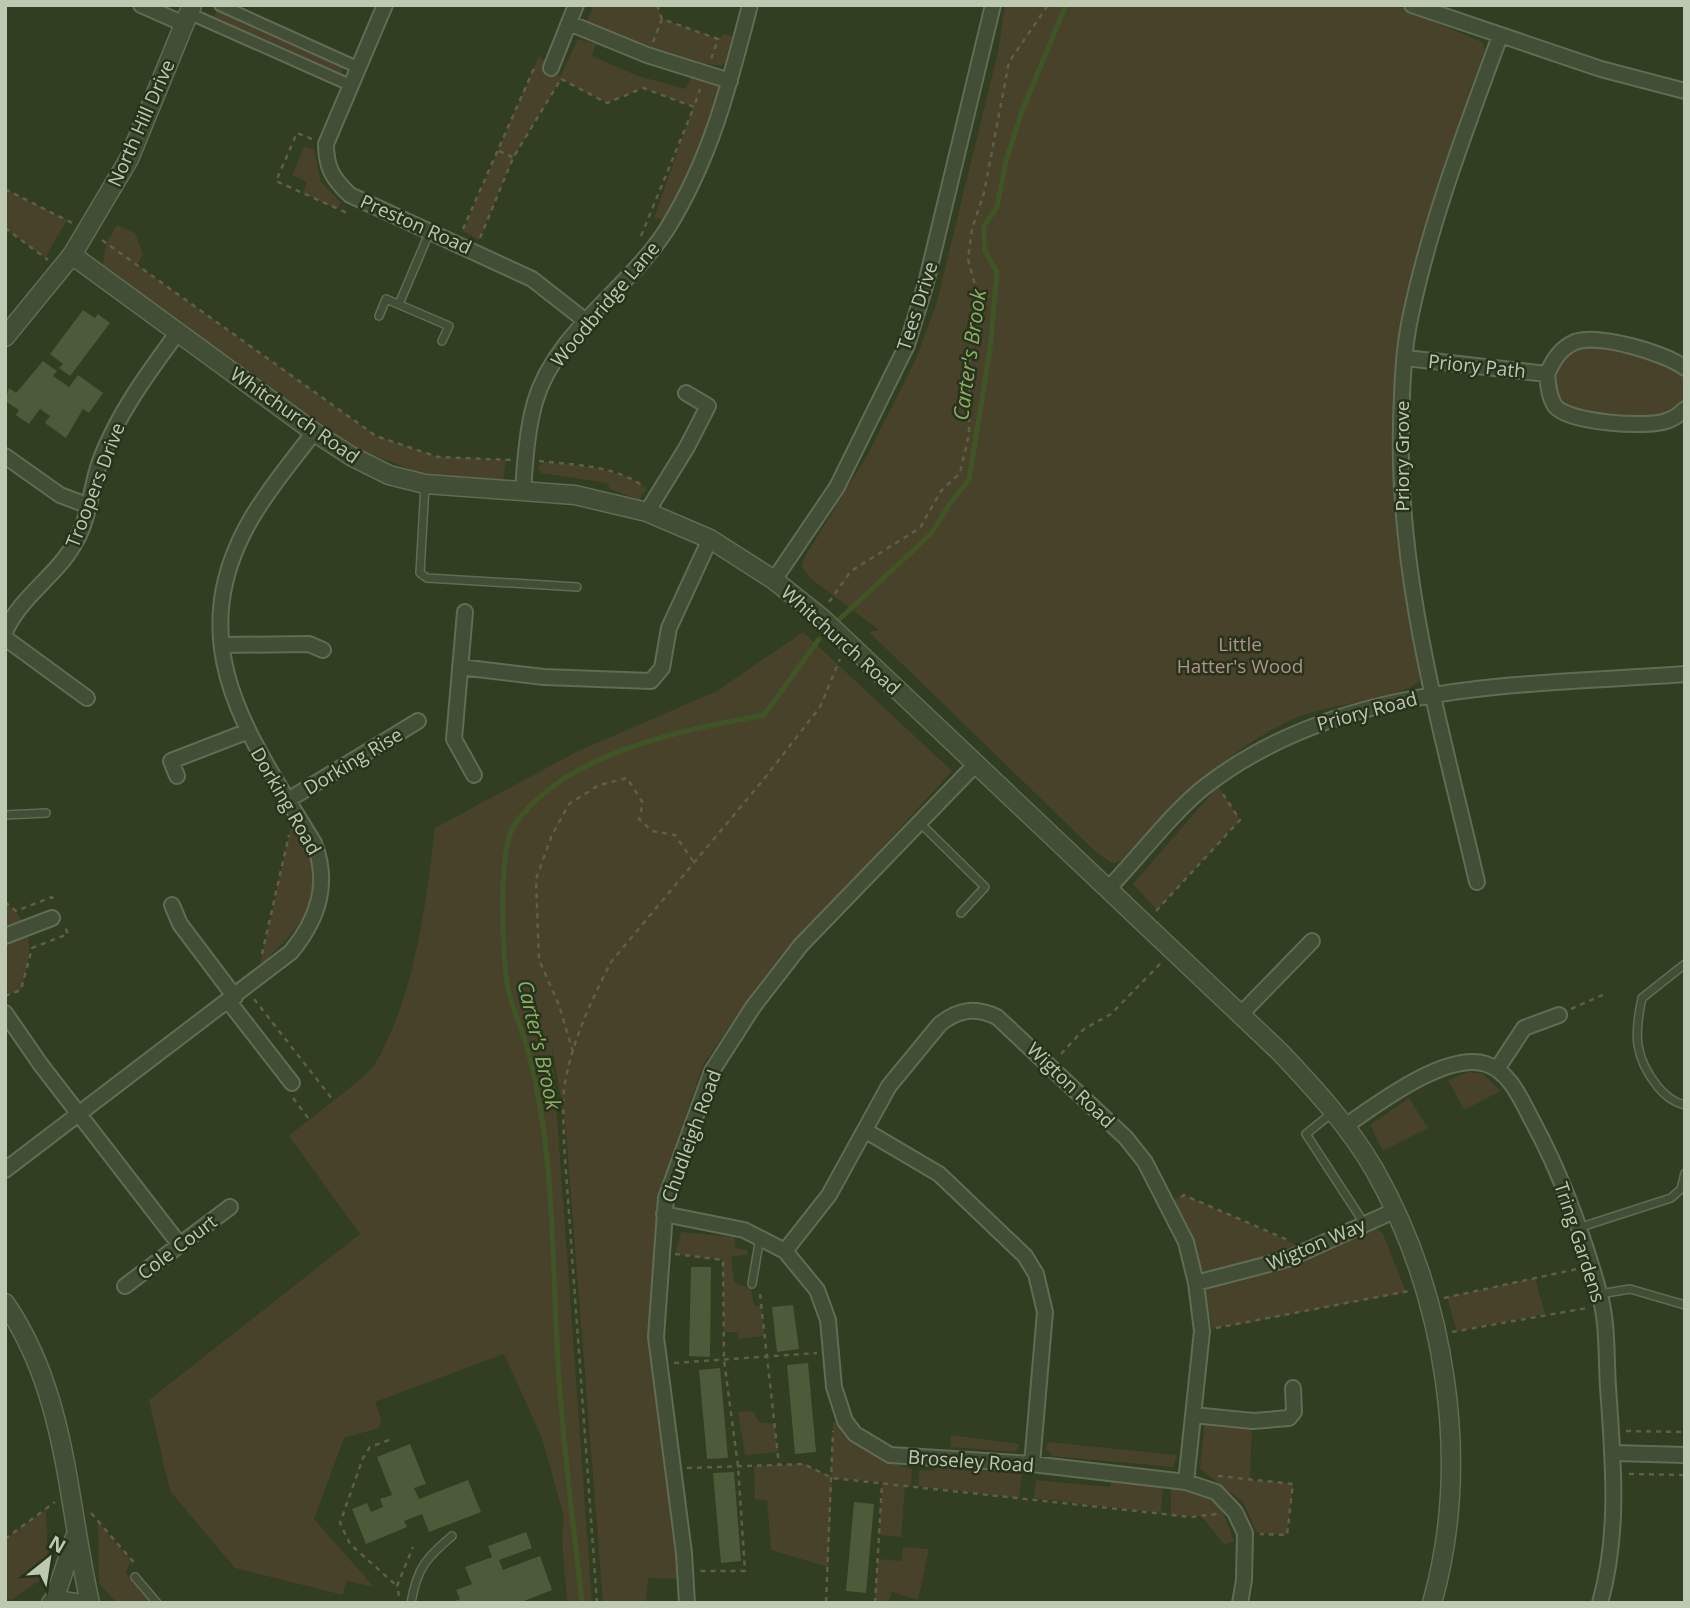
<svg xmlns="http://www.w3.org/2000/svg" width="1690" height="1608" font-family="'Open Sans',sans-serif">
	<rect width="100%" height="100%" fill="#313e21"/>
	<!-- green -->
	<path fill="#48422a" d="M219,5l127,57 -8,18 -127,-56z
		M594,5h63l5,14 56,20 6,-5 11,3 -6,23 -8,6c-47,-6 -91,-25 -134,-44z
		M1005,5h390l87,37 3,7 -47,133 -38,147 -6,71 -1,94 4,46 24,133 -2,9c-20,17 -90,22 -121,35 -72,31 -124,90 -177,144l-9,2 -16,-11 -227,-220 10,-2 -69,-52 -8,-11 2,-9 64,-104 47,-93 21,-56 62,-253z
		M578,39l18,5 -4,12 46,20 48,13 5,-13 28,9 2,14 -56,121 -11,-2 39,-111 -50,-19 -36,15 -46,-24 -48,79 -34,82 -16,-9 76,-175 21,21z
		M304,147l10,2 7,33 20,21 -4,6 -34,-16 4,-11 -15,-7z
		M5,189l62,31 -22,38 -40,-30z
		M117,225l18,8 8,21 -6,11 239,171 62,21 68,3 -3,21 -50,-2 -33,-6 -57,-22 -43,-28 -217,-158 3,-22z
		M1607,343l78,25v41l-43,15 -86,-18 -4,-41 9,-14z
		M544,462c36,4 72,5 103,26l-8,12 -29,-11 -3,-6 -66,-10 -3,-6z
		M803,632l149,139 -192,211 -57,83 -45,133 -10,144 26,184 4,53 -30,-1 -2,25h-43l-38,-483 -13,-73 40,556h-25l-5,-67 2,-19 -22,-79 -38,-84 -129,48 6,16 -2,10 -35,10 -30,81 60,68 -28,-6 -3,14 -108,-27 -65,-77 -21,-91 211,-166 -71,-98c17,-15 76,-57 86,-72 40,-69 51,-159 60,-236l141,-76 141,-61z
		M1218,786l22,34 -83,90 -24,-26z
		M292,822c42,65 20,96 -32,143z
		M5,902c33,27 26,52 16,88l-12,4 -4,-9z
		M1469,1072l14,2 18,17 -37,19 -16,-30z
		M1409,1098l19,30 -45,23 -13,-26z
		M1184,1195l124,55 66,-23 9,7 23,58 -194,37 -11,-62 -27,-67z
		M681,1232l53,5 1,11 12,2 1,5 -17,1 3,26 17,7 3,17h7l3,30 -26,3v-7h-14l-1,-72 -48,-6z
		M1535,1278l10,36 -88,17 -10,-34z
		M753,1411l6,11 15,2 4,28 -33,3 -7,-43z
		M833,1420c22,26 46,40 79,49l-1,17h-6l-4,51 -22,-2 3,-53 -50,-4 -4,89 -57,-17 -4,-50 -12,-1 -1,-33 50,-2 27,13z
		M1205,1420l47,4 -2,56 43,4 -6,51 -30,-2 -14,-31 -43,-33z
		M951,1435l69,9 -5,8 -65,-5z
		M1048,1442l129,13 -4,12 -121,-11 -6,-7z
		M935,1466l87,8 -3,24 -101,-12 1,-16 15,1z
		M1036,1480l74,7 2,-6 51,6 -2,26 -127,-15z
		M1171,1488c43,3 51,15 63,54l-10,2 -23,-28 -30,-1z
		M46,1510l2,65 -37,25 -6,-2v-59z
		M98,1522l33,38 -5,13 25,30h-34l-18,-19z
		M903,1547l26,2 -11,51 -26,-8 -4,11h-13l2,-44 24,2z"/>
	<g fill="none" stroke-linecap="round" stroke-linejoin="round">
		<!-- stream -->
		<path stroke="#405525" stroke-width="5" d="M832,626l99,-92 20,-32 18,-22 21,-131 7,-77 -12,-21 -1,-25 13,-19 9,-46 16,-50 44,-106
			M582,1603c-8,-75 -18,-149 -23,-224 -8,-112 -2,-226 -33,-335 -6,-20 -16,-41 -19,-61 -4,-31 -10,-135 8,-159 51,-72 168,-94 249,-109l55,-76"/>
	</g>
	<!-- building -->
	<path fill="#4d5b3a" d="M83,310l12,8 3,-4 12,9 -40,53 -11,-8 4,-4 -13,-10z
		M43,361l14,10 -4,5 16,11 9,-12 25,18 -14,20 -6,-4 -17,29 -21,-15 5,-7 -10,-7 -11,15 -13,-9 3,-5 -14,-9 4,-13 7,5z
		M691,1267h20l-1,90 -21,-1z
		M793,1305l6,44 -22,3 -5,-45z
		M808,1363l8,89 -21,2 -8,-89z
		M720,1368l8,90 -21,1 -8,-89z
		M410,1444l16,40 -12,4 5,11 49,-19 13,32 -52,20 -7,-18 -18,7 3,6 -41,17 -14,-35 15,-6 4,9 12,-5 -3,-8 12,-4 -15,-38z
		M734,1472l7,89 -20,2 -8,-90z
		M854,1502l20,2 -8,89 -20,-2z
		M526,1532l6,16 -33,12 4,10 37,-14 12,34 -33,13h-68l9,-4 -4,-9 16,-6 -7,-17 27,-10 -4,-11z"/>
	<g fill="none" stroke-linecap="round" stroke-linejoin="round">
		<!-- service casing -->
		<g stroke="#606c53" stroke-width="10">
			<path id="service" d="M399,304l31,-73
				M379,316l7,-17 63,27 -7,15
				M425,485l-5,88 7,5 150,9
				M5,815l41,-2
				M920,823l65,64 -24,26
				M1685,964l-43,34c-8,37 -8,59 16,89 8,9 15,15 27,18
				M1332,1113l-26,21 58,89
				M1578,1228l93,-30 10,-9 4,-16
				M752,1284l8,-47
				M1600,1294l30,-5 55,16
				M135,1577l22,26
				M411,1603c6,-35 15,-45 41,-67"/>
		</g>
		<!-- pedestrian casing -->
		<g stroke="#606c53" stroke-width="14">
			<path id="pedestrian" d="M220,5l137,62
				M188,13l162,72"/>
		</g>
		<!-- minor casing -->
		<g stroke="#606c53" stroke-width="18">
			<path id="minor" d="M141,5l43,19
				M385,5l-59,139c0,24 7,35 24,51l182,84 55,43
				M1412,5l189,64 84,22
				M569,23l78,32 83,26
				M551,68l25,-63
				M1406,358l141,16
				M1685,368c-20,-15 -87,-35 -110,-26 -15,6 -22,19 -28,32 1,11 2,23 8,32 14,17 92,22 111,15 7,-2 14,-7 19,-12
				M5,456l55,39 29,11
				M523,491c2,-29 4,-61 12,-89 20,-70 94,-113 132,-173 44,-71 62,-143 83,-224
				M647,512l40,-65 21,-41 -22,-13
				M774,580l63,-93 70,-142 19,-62 67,-278
				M465,612l-11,127 20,36
				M5,632c16,-37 54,-57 72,-93 13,-24 14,-53 23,-78 18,-48 48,-88 78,-129
				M5,638l82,60
				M222,645l87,-1 14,6
				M460,667l84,10 107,4 11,-13 7,-40 41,-89
				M177,776l-6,-15 75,-29
				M288,800l130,-79
				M1477,882c-35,-152 -80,-300 -76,-458 1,-34 2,-72 9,-105 20,-97 56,-190 90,-283
				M1108,889c29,-30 67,-80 99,-104 137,-105 314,-99 478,-111
				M172,905l8,19 55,73
				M5,936l47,-18
				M229,1002l63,81
				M5,1013l36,52 139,180
				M1241,1014l71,-73
				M1497,1069l27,-41 35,-13
				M1344,1127c32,-22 102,-76 142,-63 25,8 36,38 48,60 28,52 49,111 65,168 9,30 7,64 9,95 5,73 12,145 -8,216
				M866,1131l73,43 86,82 11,18 9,38 -13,152
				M5,1170l286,-218c27,-33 39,-68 23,-109 -64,-106 -136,-198 -63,-324 18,-31 42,-59 63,-87
				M664,1214l80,16 41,21 32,39 11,30 6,67 11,34 10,13 35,21 142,9 154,18 30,10 19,20 10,21 -1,47 -4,23
				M785,1251l44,-56 60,-109 51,-62c19,-15 35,-17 57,-7l129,121 19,24 41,80 10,41 6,48 -16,151
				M1196,1283l92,-24 106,-48
				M125,1286l105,-79
				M1193,1415l60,6 36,-3 5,-6 -1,-24
				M1615,1453l70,2
				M687,1603l-3,-50 -28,-216 10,-139 46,-127 41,-64 48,-62 175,-181"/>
		</g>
		<!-- tertiary casing -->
		<g stroke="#606c53" stroke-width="21">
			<path id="tertiary" d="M72,255l242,177 37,24 38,19 36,9 150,11 72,17 63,27 64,41 49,39 457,433c34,36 69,74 94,117 72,127 98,293 58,434
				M5,337l67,-82 57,-96 63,-154
				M5,1303c62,90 62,198 85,300
				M54,1600l21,-63
				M51,1603l3,-3 22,3"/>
		</g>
		<!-- path -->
		<path stroke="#5f5f45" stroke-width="2.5" stroke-dasharray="5 5" stroke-linecap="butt" d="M657,5l5,14 56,20 -7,20
			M653,42l9,-23
			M561,79l46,24 36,-15 51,19 6,-18
			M312,139l-15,-6 -21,48 69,31 2,-3
			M499,151l13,6
			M5,189l67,34
			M5,228l43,32
			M463,229l72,-163
			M641,236l53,-129
			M480,238l33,-80 46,-76
			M102,240l274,196 62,21 74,3
			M539,461c36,4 74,4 104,25
			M829,602l22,-31 69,-43 21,-37 19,-18 9,-39v-103l8,-39 -9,-33 4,-30 12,-36 25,-131 39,-57
			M5,902l11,9 36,-14 2,5
			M1156,911l84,-91 -19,-29
			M262,954l27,-119
			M5,996l16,-6 11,-42 36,-14 -3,-7
			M254,999l79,101
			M1571,1009l36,-16
			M573,1052l-14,-47 -20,-45 -3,-81 16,-44 17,-31 30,-19 28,-7 16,25 -4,16 13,12 23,4 18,26
			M1061,1054l23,-25 27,-15 50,-51
			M293,1098l16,21
			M1181,1197l3,-2 106,46
			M675,1254l48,6 1,100 14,106 7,105h-46
			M760,1294l19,171
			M1444,1298l133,-29
			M1216,1328l193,-37
			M1452,1332l135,-24
			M674,1363l143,-10
			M1626,1431l59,1
			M389,1440l-19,7 -7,11 -23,65 10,21 47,42
			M687,1468l117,-4 28,14 359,39 26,-3
			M1629,1474l56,1
			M1218,1476l75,8 -6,51 -27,-1
			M91,1513l46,53
			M5,1539l50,-37
			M399,1596l-2,-10 16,-39
			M826,1602l7,-171
			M597,1603l-33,-459c0,-18 -2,-37 0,-54 6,-45 27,-89 47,-128l153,-183 56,-72 20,-48
			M875,1603l7,-119"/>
		<!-- service -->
		<use href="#service" stroke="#424e35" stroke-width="7"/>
		<!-- pedestrian -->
		<use href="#pedestrian" stroke="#424e35" stroke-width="10"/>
		<!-- minor -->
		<use href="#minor" stroke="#424e35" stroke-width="14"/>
		<!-- tertiary -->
		<use href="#tertiary" stroke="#424e35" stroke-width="18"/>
	</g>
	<g text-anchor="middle" stroke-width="5" stroke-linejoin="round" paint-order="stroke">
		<!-- street labels -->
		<g font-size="19" fill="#bdc9b0" stroke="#27331a">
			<text transform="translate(141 123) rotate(-66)" y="7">North Hill Drive</text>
			<text transform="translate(416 224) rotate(24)" y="7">Preston Road</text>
			<text transform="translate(605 304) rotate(-50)" y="7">Woodbridge Lane</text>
			<text transform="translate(917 306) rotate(-72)" y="7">Tees Drive</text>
			<text transform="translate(1477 366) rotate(6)" y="7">Priory Path</text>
			<text transform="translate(295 415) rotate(35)" y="7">Whitchurch Road</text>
			<text transform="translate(1402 456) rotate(-90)" y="7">Priory Grove</text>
			<text transform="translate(95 485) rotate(-69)" y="7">Troopers Drive</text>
			<text transform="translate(841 640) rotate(42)" y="7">Whitchurch Road</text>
			<text transform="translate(1367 711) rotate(-15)" y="7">Priory Road</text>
			<text transform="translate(353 761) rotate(-31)" y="7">Dorking Rise</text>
			<text transform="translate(286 801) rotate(60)" y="7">Dorking Road</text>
			<text transform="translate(1071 1085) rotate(44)" y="7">Wigton Road</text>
			<text transform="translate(691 1136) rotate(-70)" y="7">Chudleigh Road</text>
			<text transform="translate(1580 1242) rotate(72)" y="7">Tring Gardens</text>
			<text transform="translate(1316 1244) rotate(-23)" y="7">Wigton Way</text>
			<text transform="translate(177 1247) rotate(-37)" y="7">Cole Court</text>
			<text transform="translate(971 1461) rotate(4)" y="7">Broseley Road</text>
		</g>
		<!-- park labels -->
		<g font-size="19" fill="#b5908c" stroke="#27331a">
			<text x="1240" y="651">Little<tspan x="1240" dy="22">Hatter's Wood</tspan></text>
		</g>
		<!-- water labels -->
		<g font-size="21" font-style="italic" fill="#8dac66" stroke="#27331a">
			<text transform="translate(970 355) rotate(-82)" y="7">Carter's Brook</text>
			<text transform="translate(539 1045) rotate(77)" y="7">Carter's Brook</text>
		</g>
	</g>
	<!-- border -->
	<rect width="1690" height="1608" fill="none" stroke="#bdc9b0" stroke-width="14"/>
	<!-- north arrow -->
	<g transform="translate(49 1559) rotate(30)" stroke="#27331a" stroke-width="5" paint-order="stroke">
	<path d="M0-5L12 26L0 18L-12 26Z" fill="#bdc9b0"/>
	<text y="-10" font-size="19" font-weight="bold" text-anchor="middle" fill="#bdc9b0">N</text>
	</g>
</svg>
